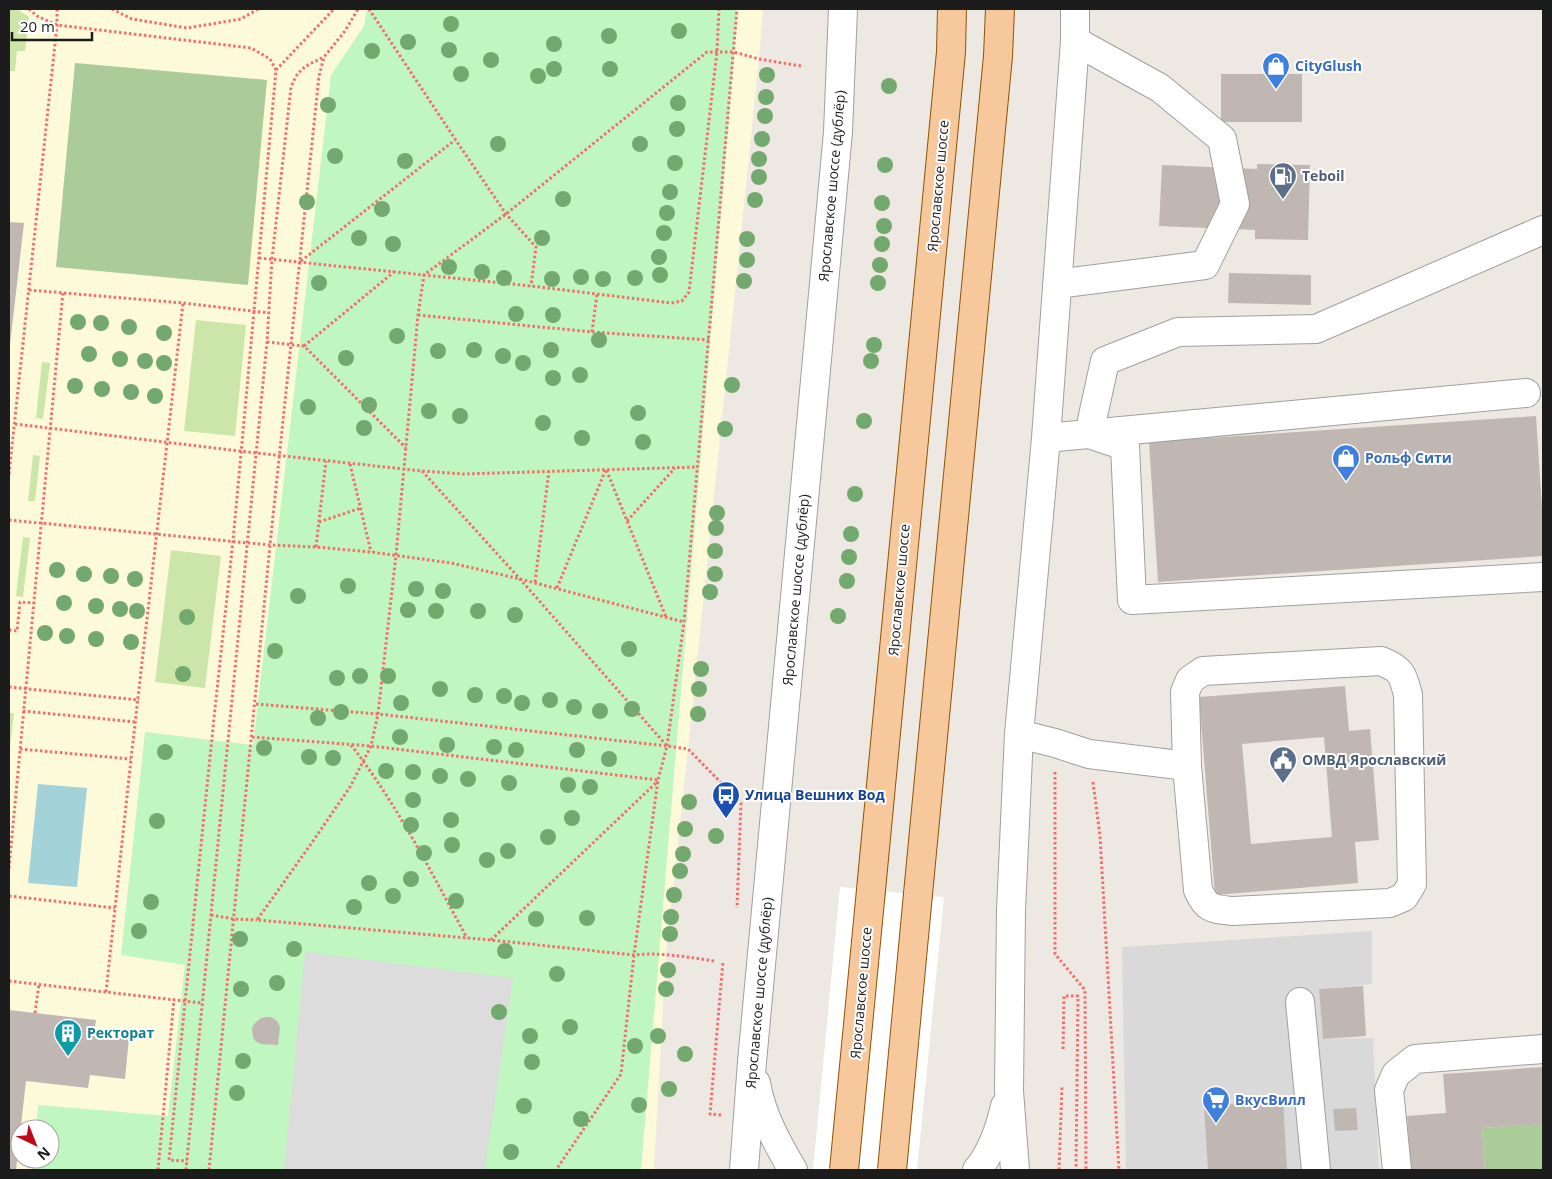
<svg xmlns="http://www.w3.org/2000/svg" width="1552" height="1179" font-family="'Open Sans',sans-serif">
	<rect width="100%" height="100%" fill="#ede8e2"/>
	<!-- residential -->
	<path fill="#dad9d9" d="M1372,931v53l-53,5 4,50 50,-1 6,132h-253l-4,-223z"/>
	<!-- education -->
	<path fill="#fdfada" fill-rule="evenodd" d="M9,9h754l-4,50 -71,690 -22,205 -12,216h-645zM20,1129h30v30h-30z"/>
	<!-- grass -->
	<path fill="#cce6a9" d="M9,9h8l12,8 -4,34h-8l-2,20h-6z
		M196,320l50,5 -11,111 -51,-5z
		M42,362l8,1 -7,56 -7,-1z
		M33,455l7,1 -5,45h-7z
		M23,537l7,1 -7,59 -7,-1z
		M171,550l50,6 -16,132 -50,-6z
		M9,713h5l-5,42z"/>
	<!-- forest -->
	<path fill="#abcb98" d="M75,63l192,17 -19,205 -192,-18z
		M1543,1124v46h-58l-3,-42z"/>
	<!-- park -->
	<path fill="#c0f6bf" d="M367,9h371l-97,1161h-609l1,-11h17v-30h-14l2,-24 130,11 17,-151 -64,-10 24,-223 108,13 78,-670 33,-49z"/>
	<!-- parking -->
	<path fill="#dcdcdc" d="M305,952l208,26 -28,192h-201z"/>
	<!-- water -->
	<path fill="#a4d2d9" d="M38,784l49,4 -10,99 -49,-4z"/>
	<!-- pier -->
	<path fill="#fff" d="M840,887l104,10 -27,273h-104z"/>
	<!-- building -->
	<path fill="#c1b7b2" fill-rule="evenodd" d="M1221,74h81v48h-81z
		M1257,164l53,1 -2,75 -53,-1v-9l-96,-4 3,-61 95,4z
		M9,222l15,1 -14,122h-1z
		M1229,273l82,2v30l-83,-2z
		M1536,416l7,107v33l-385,26 -9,-140z
		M1345,686l4,45 21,-2 9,111 -24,2 3,41 -143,12 -16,-198zM1324,737l8,100 -81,7 -9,-100z
		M1363,986l3,50 -43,3 -4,-50z
		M9,1010l87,10 -2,14 35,4 -4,41 -35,-4 -2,13 -62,-7 -10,89h-7z
		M267,1017h4l6,4 3,6 -2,18 -17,-1 -6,-3 -2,-4 -1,-9 2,-4 7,-6z
		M1543,1067v57l-61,4 3,42h-74l-4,-54 39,-3 -3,-39z
		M1283,1101l4,69h-79l-4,-64z
		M1356,1108l2,22 -23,1 -2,-22z"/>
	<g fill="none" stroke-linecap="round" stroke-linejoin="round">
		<!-- minor casing -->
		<g stroke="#a0a0a0" stroke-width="30">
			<path id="minor" d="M1543,230l-227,99 -138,3 -73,29 -16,73 36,12 7,154 411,-23
				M1057,284l148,-19 30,-61 -13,-65 -62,-51 -85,-47
				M1046,438l480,-45
				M1019,734l36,9 34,11 98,12 11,124c9,20 15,19 35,21l157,-8 14,-6 8,-13 -4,-189c-5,-21 -7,-26 -27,-34l-178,10 -13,9 -5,12 2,74
				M1300,1002l16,168
				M756,1083c5,31 21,60 37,87
				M744,1170l8,-108 86,-930 5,-123
				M977,1170c15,-18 23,-42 28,-64
				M1015,1170l-6,-79 2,-181 8,-176 27,-296 29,-397v-32
				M1397,1170l-8,-80 7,-16 19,-15 128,-10"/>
		</g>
		<!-- major casing -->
		<g stroke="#8d5406" stroke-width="30">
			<path id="major" d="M871,890l80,-838 1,-43
				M918,894l80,-838 2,-47"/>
		</g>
		<!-- path -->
		<path stroke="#f36e6c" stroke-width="3" stroke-dasharray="2.5 2.5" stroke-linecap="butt" d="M29,9l8,7 20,9 194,23 19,11 6,11 -43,471 -19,177 -45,442 18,1
			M112,9l20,10 55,9 54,-9 17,-10
			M369,9l86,130 51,75 30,33 -5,39
			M276,70l58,-61
			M259,258l272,28 140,17 11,-2 7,-9 28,-240 2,-43
			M301,261l154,-121
			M29,290l154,13 86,10
			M418,315l174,17 117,8
			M592,332l5,-38
			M267,342l37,4 102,102
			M304,346l90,-74
			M15,424l241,29 166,18 41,3 235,-7
			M350,464l21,88
			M422,471l98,108 147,167 21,3 53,54 -4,105
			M9,474l48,-449v-16
			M9,520l261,25 46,2 55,5 80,11 69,16 164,43
			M627,521l48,-53
			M319,522l42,-14
			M316,547l10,-86
			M535,582l14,-111
			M557,588l49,-119 60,148
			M9,630l8,1 3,-29 14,1
			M9,687l130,13
			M256,704l122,10 289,32 -9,34 -24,175 -13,119 -65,96
			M23,711l113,11
			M252,737l119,9 287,34
			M351,745c46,59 80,127 116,193
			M667,746l17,-124 53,-613
			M20,749l111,10
			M1055,772v182l30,36 1,180
			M1093,782l7,54 19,334
			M9,868l54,-576
			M9,896l106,12
			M211,915l23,4 23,1
			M491,940l167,-159
			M714,961c-27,-4 -53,-9 -80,-6l-143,-15 -234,-20 54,-76 39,-57 21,-41 7,-32 18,-159 22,-240 6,-40 82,-61 201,-162h27l25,7 42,7
			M9,981l193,22
			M106,992l25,-233 52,-456
			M35,1013l4,-29
			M1063,1049l1,-53h14l-2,174
			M721,1115l-11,-1 13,-153
			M158,1170l16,-171
			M186,1170l81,-828 5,-83 19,-172c8,-20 15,-21 33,-30
			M209,1170l61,-625 49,-469 5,-19 21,-26 13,-22
			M1059,1170l3,-84"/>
		<!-- minor -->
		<use href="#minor" stroke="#fff" stroke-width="28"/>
		<!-- major -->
		<use href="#major" stroke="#f7c89c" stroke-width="28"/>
		<!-- major-bridge casing -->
		<g stroke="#8d5406" stroke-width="30" stroke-linecap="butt">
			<path id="major-bridge" d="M844,1170l27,-280
				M892,1170l26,-276"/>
		</g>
		<!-- major-bridge -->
		<use href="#major-bridge" stroke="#f7c89c" stroke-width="28"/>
	</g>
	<!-- trees -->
	<g fill="#73a86e">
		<circle cx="451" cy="24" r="8"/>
		<circle cx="679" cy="31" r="8"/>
		<circle cx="609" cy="36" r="8"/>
		<circle cx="408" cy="42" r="8"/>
		<circle cx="554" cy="44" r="8"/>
		<circle cx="449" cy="50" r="8"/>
		<circle cx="372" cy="51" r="8"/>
		<circle cx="491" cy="60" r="8"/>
		<circle cx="554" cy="69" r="8"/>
		<circle cx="610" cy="69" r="8"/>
		<circle cx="461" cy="74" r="8"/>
		<circle cx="767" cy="75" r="8"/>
		<circle cx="538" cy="76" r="8"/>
		<circle cx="889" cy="86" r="8"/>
		<circle cx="766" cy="97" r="8"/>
		<circle cx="678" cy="103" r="8"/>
		<circle cx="328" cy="105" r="8"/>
		<circle cx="765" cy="116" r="8"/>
		<circle cx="677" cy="129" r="8"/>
		<circle cx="762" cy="139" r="8"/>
		<circle cx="498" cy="144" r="8"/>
		<circle cx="640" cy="144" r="8"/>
		<circle cx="335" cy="156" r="8"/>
		<circle cx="759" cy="159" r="8"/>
		<circle cx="405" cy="161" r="8"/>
		<circle cx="675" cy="163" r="8"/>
		<circle cx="885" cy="165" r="8"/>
		<circle cx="759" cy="177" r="8"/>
		<circle cx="670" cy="192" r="8"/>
		<circle cx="563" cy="199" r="8"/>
		<circle cx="755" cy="200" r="8"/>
		<circle cx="307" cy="202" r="8"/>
		<circle cx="882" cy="203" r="8"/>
		<circle cx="382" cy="209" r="8"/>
		<circle cx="667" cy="213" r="8"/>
		<circle cx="884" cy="226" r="8"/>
		<circle cx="664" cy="233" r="8"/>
		<circle cx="359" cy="238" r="8"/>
		<circle cx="542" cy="238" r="8"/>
		<circle cx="747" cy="239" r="8"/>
		<circle cx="393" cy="244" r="8"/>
		<circle cx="882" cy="244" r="8"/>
		<circle cx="659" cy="257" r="8"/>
		<circle cx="747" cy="260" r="8"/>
		<circle cx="880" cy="265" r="8"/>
		<circle cx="449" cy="267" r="8"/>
		<circle cx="482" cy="272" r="8"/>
		<circle cx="660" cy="275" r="8"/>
		<circle cx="581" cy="277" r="8"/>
		<circle cx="504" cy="278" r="8"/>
		<circle cx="635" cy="278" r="8"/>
		<circle cx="552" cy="279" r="8"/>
		<circle cx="603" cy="279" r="8"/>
		<circle cx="744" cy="281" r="8"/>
		<circle cx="319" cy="283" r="8"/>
		<circle cx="878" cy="283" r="8"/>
		<circle cx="516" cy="314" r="8"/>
		<circle cx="553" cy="315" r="8"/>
		<circle cx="78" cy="322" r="8"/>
		<circle cx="101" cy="323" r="8"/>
		<circle cx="129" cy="327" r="8"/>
		<circle cx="164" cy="333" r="8"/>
		<circle cx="397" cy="336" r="8"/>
		<circle cx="599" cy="340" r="8"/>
		<circle cx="874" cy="345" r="8"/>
		<circle cx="474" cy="350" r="8"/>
		<circle cx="551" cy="350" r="8"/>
		<circle cx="438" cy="351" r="8"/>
		<circle cx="89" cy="354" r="8"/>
		<circle cx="503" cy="356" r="8"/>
		<circle cx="346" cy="358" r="8"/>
		<circle cx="120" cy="359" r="8"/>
		<circle cx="145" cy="361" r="8"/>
		<circle cx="871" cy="361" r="8"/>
		<circle cx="164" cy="363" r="8"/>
		<circle cx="523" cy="363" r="8"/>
		<circle cx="580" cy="375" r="8"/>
		<circle cx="553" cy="378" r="8"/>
		<circle cx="732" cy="385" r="8"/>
		<circle cx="75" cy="386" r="8"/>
		<circle cx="102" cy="389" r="8"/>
		<circle cx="131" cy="392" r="8"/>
		<circle cx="155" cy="396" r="8"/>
		<circle cx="369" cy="405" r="8"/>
		<circle cx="308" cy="407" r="8"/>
		<circle cx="429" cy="411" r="8"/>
		<circle cx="638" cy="413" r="8"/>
		<circle cx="460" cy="416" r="8"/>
		<circle cx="864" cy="421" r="8"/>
		<circle cx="543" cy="423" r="8"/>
		<circle cx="364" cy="428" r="8"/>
		<circle cx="725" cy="429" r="8"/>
		<circle cx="582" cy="438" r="8"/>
		<circle cx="643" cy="442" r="8"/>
		<circle cx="855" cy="494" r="8"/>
		<circle cx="717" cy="513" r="8"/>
		<circle cx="716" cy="528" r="8"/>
		<circle cx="851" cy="534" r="8"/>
		<circle cx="715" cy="551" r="8"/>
		<circle cx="849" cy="557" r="8"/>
		<circle cx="57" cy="570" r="8"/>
		<circle cx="84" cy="574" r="8"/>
		<circle cx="715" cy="574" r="8"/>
		<circle cx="111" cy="576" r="8"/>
		<circle cx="135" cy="579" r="8"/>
		<circle cx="847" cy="581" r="8"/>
		<circle cx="348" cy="586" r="8"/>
		<circle cx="416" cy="589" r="8"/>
		<circle cx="443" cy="591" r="8"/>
		<circle cx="710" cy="592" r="8"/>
		<circle cx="298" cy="596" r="8"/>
		<circle cx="64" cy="603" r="8"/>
		<circle cx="96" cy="606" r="8"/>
		<circle cx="120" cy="609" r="8"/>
		<circle cx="408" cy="610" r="8"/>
		<circle cx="137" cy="611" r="8"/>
		<circle cx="436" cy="611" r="8"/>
		<circle cx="478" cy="611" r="8"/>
		<circle cx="515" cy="615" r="8"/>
		<circle cx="838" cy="616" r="8"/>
		<circle cx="187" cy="617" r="8"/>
		<circle cx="45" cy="633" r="8"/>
		<circle cx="67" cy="636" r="8"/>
		<circle cx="96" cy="639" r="8"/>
		<circle cx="131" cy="642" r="8"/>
		<circle cx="629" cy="649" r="8"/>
		<circle cx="275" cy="651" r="8"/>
		<circle cx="701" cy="669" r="8"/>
		<circle cx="183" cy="674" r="8"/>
		<circle cx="360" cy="676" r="8"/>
		<circle cx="388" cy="676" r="8"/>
		<circle cx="337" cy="678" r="8"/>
		<circle cx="440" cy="689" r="8"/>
		<circle cx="699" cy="689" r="8"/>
		<circle cx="475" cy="695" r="8"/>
		<circle cx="504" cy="696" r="8"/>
		<circle cx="550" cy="700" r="8"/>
		<circle cx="401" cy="703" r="8"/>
		<circle cx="522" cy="703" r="8"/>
		<circle cx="574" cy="707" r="8"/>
		<circle cx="632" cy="709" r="8"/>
		<circle cx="600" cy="711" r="8"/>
		<circle cx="341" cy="712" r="8"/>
		<circle cx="698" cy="714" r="8"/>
		<circle cx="318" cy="718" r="8"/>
		<circle cx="400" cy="737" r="8"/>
		<circle cx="447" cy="745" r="8"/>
		<circle cx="494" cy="747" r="8"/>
		<circle cx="264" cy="748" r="8"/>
		<circle cx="516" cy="750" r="8"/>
		<circle cx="577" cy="750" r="8"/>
		<circle cx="165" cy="752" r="8"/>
		<circle cx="309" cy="757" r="8"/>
		<circle cx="333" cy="758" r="8"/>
		<circle cx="609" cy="759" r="8"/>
		<circle cx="386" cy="771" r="8"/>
		<circle cx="413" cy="772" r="8"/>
		<circle cx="440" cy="776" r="8"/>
		<circle cx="468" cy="779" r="8"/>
		<circle cx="509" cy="783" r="8"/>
		<circle cx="568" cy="785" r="8"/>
		<circle cx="590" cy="787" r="8"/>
		<circle cx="413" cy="800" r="8"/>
		<circle cx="689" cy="802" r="8"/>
		<circle cx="572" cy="818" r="8"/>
		<circle cx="451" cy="820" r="8"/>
		<circle cx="157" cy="821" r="8"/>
		<circle cx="411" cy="825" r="8"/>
		<circle cx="685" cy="829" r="8"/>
		<circle cx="716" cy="836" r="8"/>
		<circle cx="548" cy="837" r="8"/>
		<circle cx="452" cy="845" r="8"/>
		<circle cx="508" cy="851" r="8"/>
		<circle cx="424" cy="853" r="8"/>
		<circle cx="683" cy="854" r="8"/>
		<circle cx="487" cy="860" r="8"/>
		<circle cx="680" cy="871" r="8"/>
		<circle cx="411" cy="879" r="8"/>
		<circle cx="369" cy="883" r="8"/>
		<circle cx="674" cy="895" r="8"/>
		<circle cx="393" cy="896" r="8"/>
		<circle cx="456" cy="901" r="8"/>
		<circle cx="151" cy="902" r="8"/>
		<circle cx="354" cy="907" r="8"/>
		<circle cx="671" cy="917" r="8"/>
		<circle cx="587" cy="918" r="8"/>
		<circle cx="536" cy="919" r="8"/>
		<circle cx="139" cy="931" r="8"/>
		<circle cx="670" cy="934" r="8"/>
		<circle cx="240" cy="939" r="8"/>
		<circle cx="294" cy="949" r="8"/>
		<circle cx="505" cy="951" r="8"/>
		<circle cx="668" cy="970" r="8"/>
		<circle cx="557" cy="974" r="8"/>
		<circle cx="277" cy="983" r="8"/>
		<circle cx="241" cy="989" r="8"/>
		<circle cx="666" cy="989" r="8"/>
		<circle cx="499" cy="1012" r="8"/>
		<circle cx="570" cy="1027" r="8"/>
		<circle cx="530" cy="1036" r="8"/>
		<circle cx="658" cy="1036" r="8"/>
		<circle cx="635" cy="1046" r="8"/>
		<circle cx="685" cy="1054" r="8"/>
		<circle cx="243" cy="1061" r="8"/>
		<circle cx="532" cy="1062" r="8"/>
		<circle cx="669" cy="1089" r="8"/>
		<circle cx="237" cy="1093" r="8"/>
		<circle cx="639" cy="1105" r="8"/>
		<circle cx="524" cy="1106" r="8"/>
		<circle cx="581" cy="1119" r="8"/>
		<circle cx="511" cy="1152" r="8"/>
	</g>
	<!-- icons -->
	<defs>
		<g id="shop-pin" transform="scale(1.4375)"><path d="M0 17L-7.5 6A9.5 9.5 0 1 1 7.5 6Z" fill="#3f7fe0" stroke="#fff"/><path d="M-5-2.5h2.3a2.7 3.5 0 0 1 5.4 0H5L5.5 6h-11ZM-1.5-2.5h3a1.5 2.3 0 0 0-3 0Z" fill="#fff"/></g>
		<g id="fuel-pin" transform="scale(1.4375)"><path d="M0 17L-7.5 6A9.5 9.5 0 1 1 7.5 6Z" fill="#5c6f8a" stroke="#fff"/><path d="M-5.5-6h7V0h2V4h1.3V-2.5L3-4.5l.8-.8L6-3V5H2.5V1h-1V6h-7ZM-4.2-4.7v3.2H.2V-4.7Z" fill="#fff"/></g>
		<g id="civic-pin" transform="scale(1.4375)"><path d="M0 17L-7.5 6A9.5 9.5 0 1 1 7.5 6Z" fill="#5c6f8a" stroke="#fff"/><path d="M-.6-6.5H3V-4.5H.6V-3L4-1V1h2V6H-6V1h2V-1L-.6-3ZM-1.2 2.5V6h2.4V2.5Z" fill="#fff"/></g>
		<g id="bus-pin" transform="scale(1.4375)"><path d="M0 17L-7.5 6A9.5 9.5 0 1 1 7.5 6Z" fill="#1a4fb4" stroke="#fff"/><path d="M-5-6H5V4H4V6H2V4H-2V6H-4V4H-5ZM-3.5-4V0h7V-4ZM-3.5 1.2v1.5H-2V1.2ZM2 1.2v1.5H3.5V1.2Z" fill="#fff"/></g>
		<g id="building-pin" transform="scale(1.4375)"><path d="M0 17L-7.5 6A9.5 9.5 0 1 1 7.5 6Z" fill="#0f9aa8" stroke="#fff"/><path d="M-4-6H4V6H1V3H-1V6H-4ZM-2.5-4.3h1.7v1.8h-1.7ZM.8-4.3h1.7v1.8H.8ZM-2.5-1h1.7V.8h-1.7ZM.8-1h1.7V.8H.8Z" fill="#fff"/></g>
		<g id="supermarket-pin" transform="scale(1.4375)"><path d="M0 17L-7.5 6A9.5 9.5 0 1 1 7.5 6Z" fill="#3f7fe0" stroke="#fff"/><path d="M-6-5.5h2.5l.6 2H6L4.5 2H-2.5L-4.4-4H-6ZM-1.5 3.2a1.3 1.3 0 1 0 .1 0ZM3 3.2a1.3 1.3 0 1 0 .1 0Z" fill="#fff"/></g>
	</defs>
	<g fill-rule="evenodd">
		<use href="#shop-pin" x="1276" y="66"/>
		<use href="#fuel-pin" x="1283" y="176"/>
		<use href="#shop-pin" x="1346" y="458"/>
		<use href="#civic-pin" x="1283" y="760"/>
		<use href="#bus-pin" x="726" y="795"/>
		<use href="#building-pin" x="68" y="1033"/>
		<use href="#supermarket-pin" x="1216" y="1100"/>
	</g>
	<g text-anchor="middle" stroke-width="4" stroke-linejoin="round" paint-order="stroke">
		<!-- shop labels -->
		<g font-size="14" font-weight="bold" fill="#366cbe" stroke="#fff" text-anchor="start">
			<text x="1295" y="71">CityGlush</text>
			<text x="1365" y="463">Рольф Сити</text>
			<text x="1235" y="1105">ВкусВилл</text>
		</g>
		<!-- service labels -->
		<g font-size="14" font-weight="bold" fill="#4e5e75" stroke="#fff" text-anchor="start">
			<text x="1302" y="181">Teboil</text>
			<text x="1302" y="765">ОМВД Ярославский</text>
		</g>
		<!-- street labels -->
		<g font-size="14" fill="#1c1c1c" stroke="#fff">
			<text transform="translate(832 186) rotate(-85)" y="5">Ярославское шоссе (дублёр)</text>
			<text transform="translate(938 186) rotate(-85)" y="5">Ярославское шоссе</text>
			<text transform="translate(796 590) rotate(-85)" y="5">Ярославское шоссе (дублёр)</text>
			<text transform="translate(899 590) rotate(-85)" y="5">Ярославское шоссе</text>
			<text transform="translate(759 993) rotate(-85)" y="5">Ярославское шоссе (дублёр)</text>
			<text transform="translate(861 993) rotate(-85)" y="5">Ярославское шоссе</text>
		</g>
		<!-- transit labels -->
		<g font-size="14" font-weight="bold" fill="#164399" stroke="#fff" text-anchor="start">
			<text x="745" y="800">Улица Вешних Вод</text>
		</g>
		<!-- culture labels -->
		<g font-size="14" font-weight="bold" fill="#0d838f" stroke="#fff" text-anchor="start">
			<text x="87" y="1038">Ректорат</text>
		</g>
	</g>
	<!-- border -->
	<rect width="1552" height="1179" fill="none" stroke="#1c1c1c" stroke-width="20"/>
	<!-- north arrow -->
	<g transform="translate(35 1144) rotate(137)"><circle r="24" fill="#ffffff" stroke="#a4a4a4"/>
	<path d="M0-4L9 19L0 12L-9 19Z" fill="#bf0819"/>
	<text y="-8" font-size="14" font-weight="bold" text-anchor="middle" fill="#1c1c1c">N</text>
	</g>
	<!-- scale -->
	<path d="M12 32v8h80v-8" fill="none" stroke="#1c1c1c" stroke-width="2.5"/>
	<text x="20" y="32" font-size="15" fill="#1c1c1c" stroke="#ffffff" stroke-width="4" paint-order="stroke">20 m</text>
</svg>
